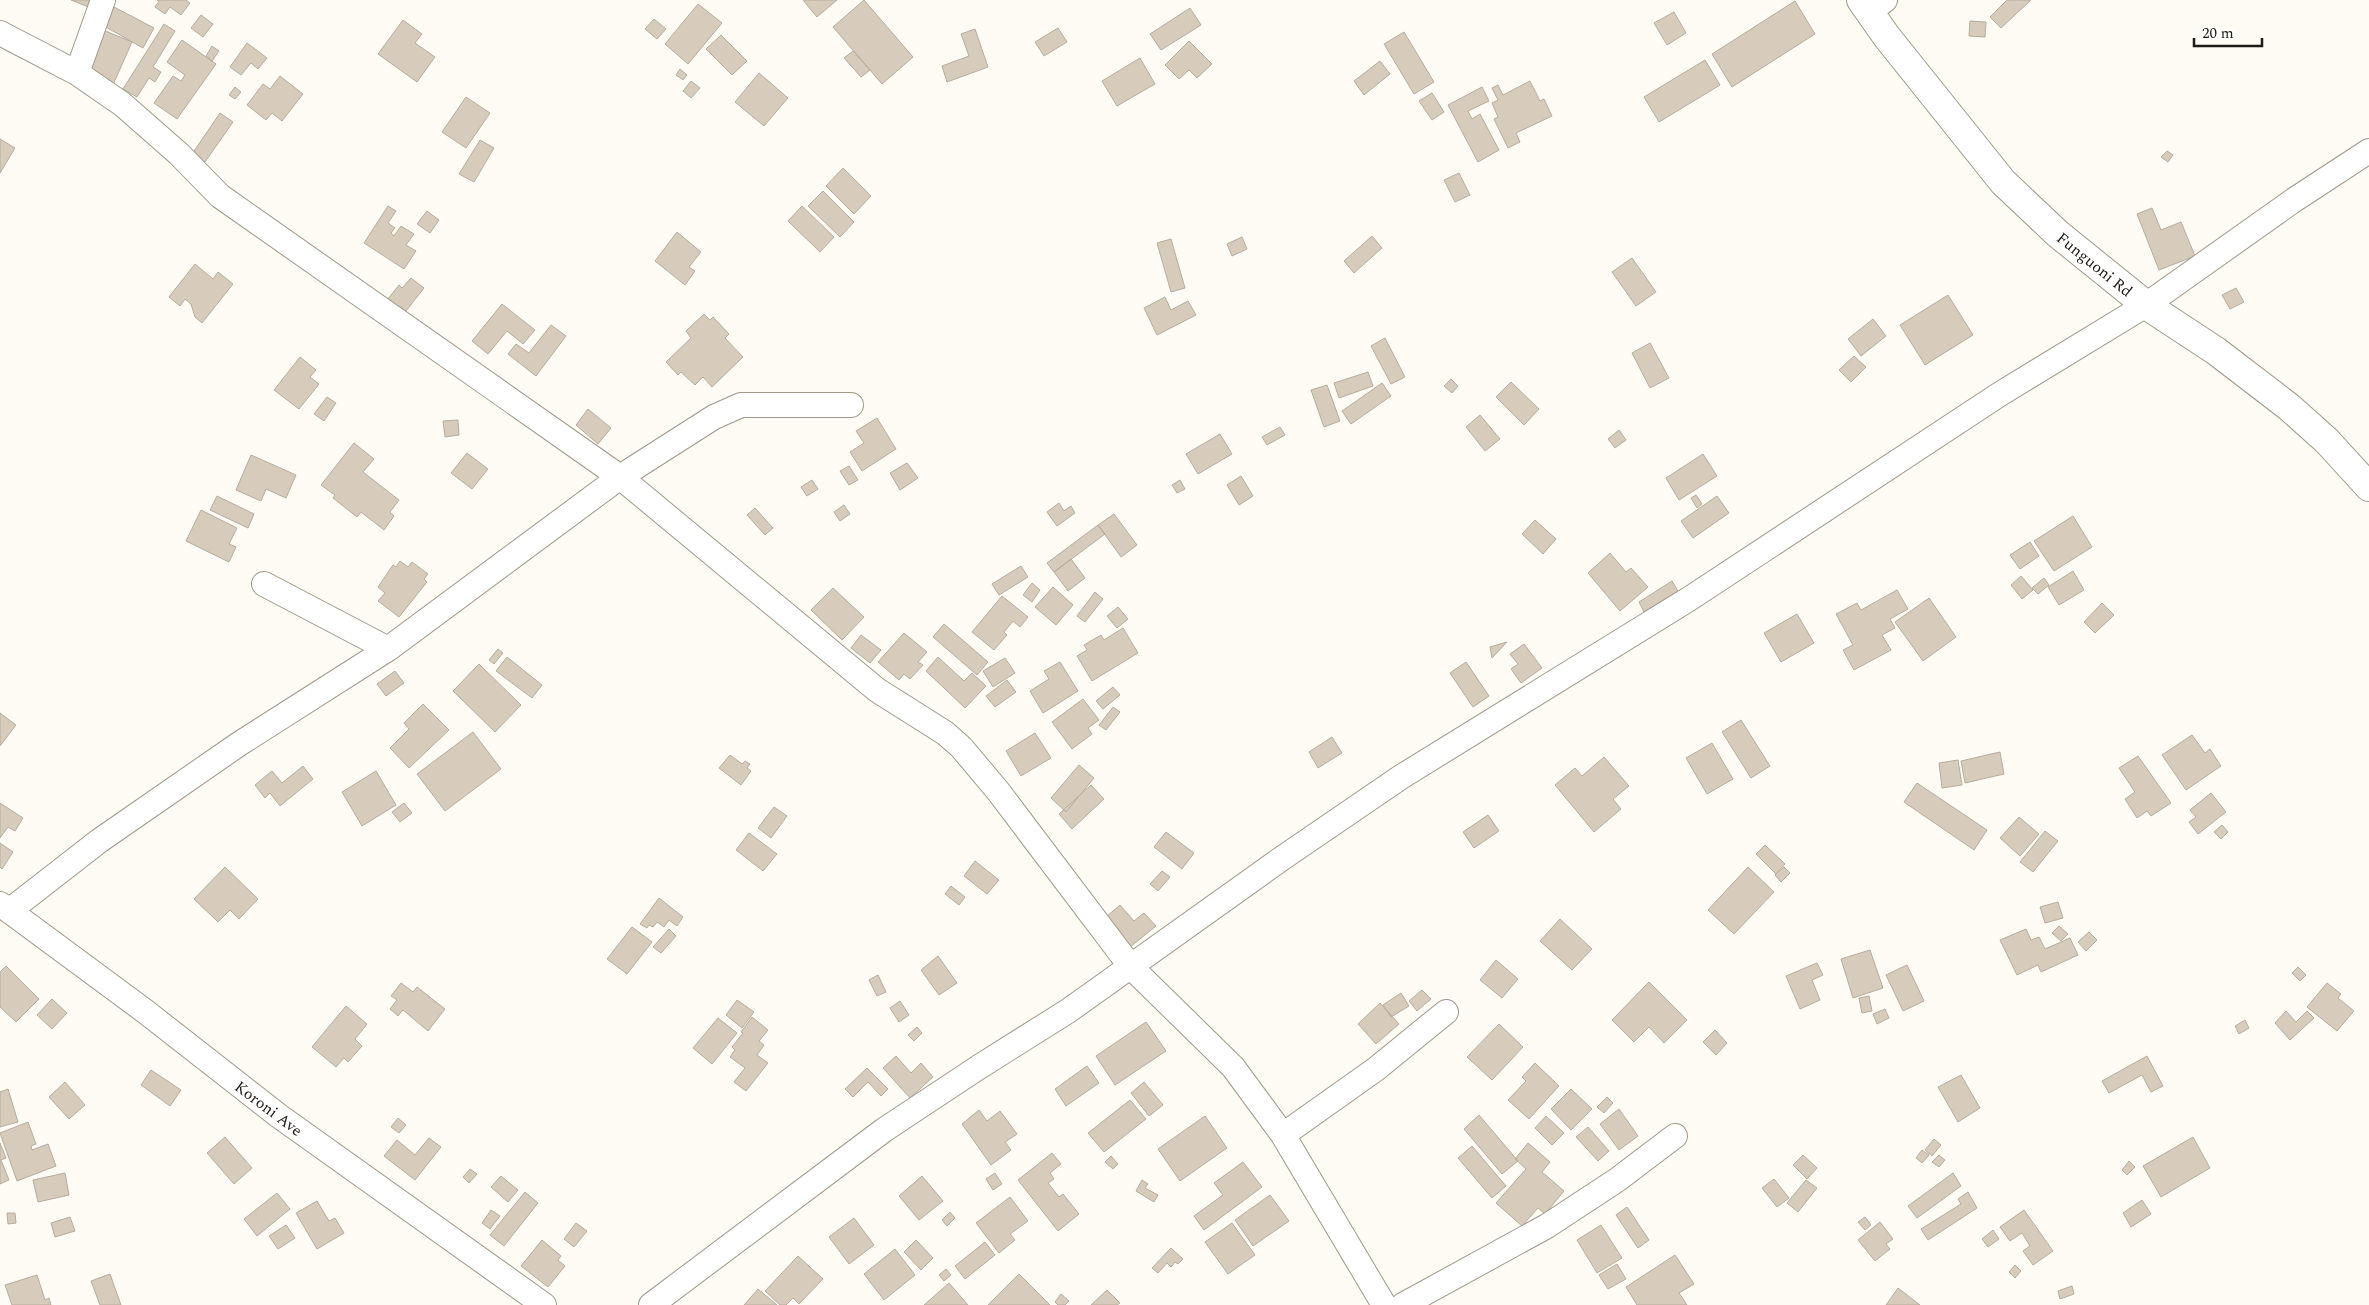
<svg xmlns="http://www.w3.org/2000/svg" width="2369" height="1305" font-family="Spectral,serif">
	<rect width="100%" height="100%" fill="#fefaf4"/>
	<!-- building -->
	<path fill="#d7ccbc" stroke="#b6ac9d" d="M71,0h24l-4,8z
		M157,0h29l4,3 -9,12 -11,-8 -5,7 -10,-7 4,-6z
		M803,0h34l-20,17z
		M864,0l49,57 -31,27 -49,-57z
		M2007,0h24l-30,28 -11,-11z
		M1795,1l20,33 -83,53 -20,-33z
		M698,4l24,19 -34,41 -23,-20z
		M114,7l40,21 -11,20 -39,-22z
		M1190,8l11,17 -40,25 -11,-16z
		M1674,12l12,21 -19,12 -13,-22z
		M201,15l12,9 -10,13 -12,-9z
		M654,19l12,10 -9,10 -12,-10z
		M403,20l19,14 -7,9 20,14 -18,25 -39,-28z
		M1970,21l16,1 -1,15 -16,-1z
		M164,24l11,7 -22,36 8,5 -6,10 -6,-4 -12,19 -14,-8z
		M1058,28l9,14 -23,14 -9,-14z
		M975,29l13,38 -41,15 -5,-16 27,-10 -8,-22z
		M103,30l29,12 -20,45 -28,-12z
		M1404,32l30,50 -20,12 -30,-50z
		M721,35l26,26 -15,14 -26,-26z
		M182,40l34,24 -39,55 -23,-16 19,-27 8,5 4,-6 -18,-13z
		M1189,41l23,23 -15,14 -8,-8 -10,9 -14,-14z
		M247,43l20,15 -9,11 -7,-6 -10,12 -11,-8z
		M212,46l7,5 -7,10 -6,-5z
		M853,51l17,19 -9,7 -17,-19z
		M1140,58l15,26 -38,22 -15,-25z
		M1705,60l15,25 -61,37 -15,-25z
		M1380,61l10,13 -26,21 -10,-14z
		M680,69l7,6 -4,5 -7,-5z
		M759,73l29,25 -24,28 -29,-24z
		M280,76l23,18 -21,27 -10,-8 -6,7 -19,-15 16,-21 7,5z
		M691,81l9,7 -9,10 -8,-7z
		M1530,81l10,20 4,-2 8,17 -36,17 4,9 -12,6 -14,-29 4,-2 -6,-14 6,-3 -6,-12 6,-3 5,10z
		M235,87l6,5 -6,7 -6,-4z
		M1482,87l7,14 -21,10 4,8 8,-5 19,36 -21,12 -30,-57z
		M1432,93l12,19 -12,8 -13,-19z
		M466,97l24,16 -24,35 -24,-16z
		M220,113l13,9 -28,40 -13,-8z
		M0,139l15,9 -15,25z
		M480,140l14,8 -20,34 -15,-8z
		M2167,151l6,4 -5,7 -7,-5z
		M843,168l28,28 -17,18 -28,-28z
		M1459,173l11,22 -15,7 -11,-22z
		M823,191l31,31 -14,15 -32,-31z
		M388,206l8,5 -8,12 7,5 -4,5 3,3 7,-10 13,8 -8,11 10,6 -12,18 -40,-26z
		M802,206l32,31 -14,15 -32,-31z
		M2152,208l9,22 20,-8 14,34 -36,14 -22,-56z
		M427,211l12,9 -9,13 -13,-9z
		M677,232l24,20 -12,15 6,4 -10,14 -30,-24z
		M1372,236l10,12 -28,25 -10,-12z
		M1242,237l5,12 -15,7 -5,-12z
		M1171,239l14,49 -14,4 -14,-49z
		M1632,258l24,34 -20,14 -24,-34z
		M195,264l18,15 5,-7 15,12 -31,39 -7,-6 -4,-13 -6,-5 -5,7 -11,-9z
		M411,278l13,10 -18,23 -6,-4 -5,6 -11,-9 15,-19 3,3z
		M2236,288l8,14 -14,7 -8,-14z
		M1948,295l25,40 -48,30 -25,-40z
		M1165,297l6,13 17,-9 8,14 -39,20 -13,-27z
		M502,304l33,26 -12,14 -16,-13 -19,23 -16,-13z
		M704,314l6,6 3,-3 16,17 -4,4 18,19 -31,30 -9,-10 -8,8 -14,-13 -3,3 -12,-13 25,-24 -5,-7z
		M1873,319l13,17 -25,20 -13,-17z
		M551,325l15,11 -30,40 -28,-22 8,-10 13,9z
		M1385,338l20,39 -14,7 -20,-38z
		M1650,343l19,35 -19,10 -18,-35z
		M1854,356l12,11 -15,15 -12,-12z
		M300,357l16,13 -6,7 9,7 -20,25 -25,-19z
		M1368,372l5,14 -34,12 -5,-15z
		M1451,379l7,7 -6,7 -8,-7z
		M1511,382l28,27 -15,16 -28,-28z
		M1382,383l9,13 -40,28 -9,-13z
		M1327,385l13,36 -16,6 -13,-37z
		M327,397l9,6 -12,18 -10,-7z
		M588,409l23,19 -13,16 -22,-19z
		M1480,415l20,24 -15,12 -19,-24z
		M877,418l19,31 -34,22 -12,-19 14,-9 -8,-12z
		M458,420l1,15 -14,2 -2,-16z
		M1280,427l5,8 -18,10 -5,-8z
		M1619,430l7,10 -11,8 -7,-9z
		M1220,434l12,20 -34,20 -12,-20z
		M354,443l20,16 -11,13 36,28 -9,12 4,4 -10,14 -23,-18 -4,5 -24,-19 2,-3 -14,-10z
		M467,453l21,16 -16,20 -21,-16z
		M1703,454l14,22 -38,24 -13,-22z
		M251,455l45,20 -10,23 -20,-9 -5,12 -25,-11z
		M907,463l11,15 -18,12 -10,-17z
		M849,466l9,14 -9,5 -9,-14z
		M1241,476l12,20 -14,9 -12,-20z
		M812,480l6,9 -11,7 -6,-9z
		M1180,480l5,9 -8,4 -5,-8z
		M1696,495l6,9 -5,4 -6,-10z
		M217,496l37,18 -6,14 -38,-18z
		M1717,496l12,17 -36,25 -12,-17z
		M1059,503l5,8 7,-5 4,7 -18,13 -10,-14z
		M844,505l6,9 -10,7 -6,-9z
		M755,508l18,20 -8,7 -18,-20z
		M201,510l36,18 -8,16 7,3 -7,15 -43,-21z
		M1114,514l23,31 -16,12 -23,-32z
		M2073,516l19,31 -38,24 -20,-30z
		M1535,520l21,19 -13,15 -21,-20z
		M1098,525l7,9 -51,38 -7,-9z
		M2030,542l9,14 -19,13 -10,-14z
		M1610,553l16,19 5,-4 17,19 -28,24 -32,-38z
		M1071,559l14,19 -17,13 -14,-19z
		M400,561l8,6 4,-5 16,12 -4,5 3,3 -28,35 -21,-16 7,-8 -7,-6 15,-22 3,2z
		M1021,566l7,11 -29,18 -7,-11z
		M2073,571l11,19 -25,15 -11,-18z
		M2021,576l12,14 -11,9 -11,-14z
		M2044,578l5,7 -11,9 -6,-6z
		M1672,581l6,10 -34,21 -5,-10z
		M1032,583l8,7 -8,12 -9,-7z
		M1053,587l20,18 -17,20 -21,-18z
		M833,588l31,29 -22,23 -31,-30z
		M1897,590l11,19 -18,10 5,9 -13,7 9,15 -37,20 -11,-20 10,-5 -17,-31 21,-11 4,7z
		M1095,592l8,7 -18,23 -8,-6z
		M1002,596l26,21 -8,10 -7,-6 -9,11 3,3 -13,15 -22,-18z
		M1929,598l27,39 -33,24 -28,-39z
		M2102,603l12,12 -19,18 -11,-11z
		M1118,607l10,12 -11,9 -10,-12z
		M1797,614l17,29 -33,19 -17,-29z
		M944,624l44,38 -11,13 -44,-38z
		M1123,628l15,25 -46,28 -15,-25 10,-6 -3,-5 17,-10 3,5z
		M904,633l23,19 -9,10 5,3 -13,14 -6,-5 -5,6 -21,-18z
		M861,635l20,15 -11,13 -19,-15z
		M1507,642l-15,16 -2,-11z
		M1524,644l18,24 -21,15 -10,-14 7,-5 -8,-10z
		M498,649l5,4 -9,11 -5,-4z
		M507,657l35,28 -10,13 -36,-27z
		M938,657l26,24 8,-8 14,13 -21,22 -39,-37z
		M1005,658l10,15 -22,14 -10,-16z
		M1060,662l18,29 -35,22 -13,-22 19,-12 -5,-8z
		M1466,662l23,34 -16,11 -23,-34z
		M479,664l42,41 -26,27 -42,-41z
		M395,671l9,12 -18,13 -9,-12z
		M1007,680l9,12 -21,15 -9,-11z
		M1113,687l7,8 -17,14 -7,-8z
		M1083,699l16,21 -11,8 4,6 -20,15 -20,-27z
		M423,704l26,26 -40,38 -19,-20 19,-19 -5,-6z
		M1113,707l7,5 -14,18 -7,-5z
		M0,713l16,12 -16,21z
		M1741,720l29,46 -19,12 -29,-46z
		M473,732l28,37 -56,42 -28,-37z
		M1035,733l16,25 -30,18 -15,-25z
		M2192,735l13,18 5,-4 11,17 -35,24 -24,-35z
		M1332,737l10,16 -24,15 -9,-16z
		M1712,743l21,36 -26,15 -21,-36z
		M2000,752l4,22 -39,9 -4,-22z
		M730,755l12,9 3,-3 5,3 -3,4 4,3 -10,14 -22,-17z
		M2138,756l33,47 -20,13 -4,-5 -10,7 -12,-19 10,-7 -16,-24z
		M1604,757l25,29 -16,13 8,10 -27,23 -39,-47 20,-17 7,8z
		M1958,760l4,25 -20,3 -3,-25z
		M1079,765l15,13 -28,34 -15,-14z
		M303,766l10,13 -33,27 -10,-13 -5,5 -10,-13 17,-14 10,12z
		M376,771l20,34 -34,21 -20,-34z
		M1917,783l70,47 -13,20 -70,-48z
		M1091,785l13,14 -32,30 -13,-15z
		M2211,793l15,19 -28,22 -9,-12 7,-5 -6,-7z
		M0,803l23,15 -8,13 -7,-4 -8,11z
		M404,803l8,10 -12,9 -8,-10z
		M774,807l13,9 -16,22 -13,-10z
		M1488,815l11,16 -25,17 -11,-16z
		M2019,817l20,17 -19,22 -20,-18z
		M2222,825l6,7 -7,7 -7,-7z
		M2045,831l13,10 -25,31 -13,-10z
		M1166,832l28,21 -12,16 -28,-22z
		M749,833l28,21 -14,17 -27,-21z
		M0,843l13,9 -11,17 -2,-2z
		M1765,845l20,19 -9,10 -20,-20z
		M975,861l24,19 -12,14 -23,-18z
		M225,867l33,32 -19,20 -9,-9 -12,12 -24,-23z
		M1748,867l26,25 -40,42 -26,-24z
		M1784,867l6,6 -9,9 -6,-7z
		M1162,871l8,6 -12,14 -8,-7z
		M951,886l14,11 -6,8 -14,-11z
		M659,898l24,19 -6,9 -8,-6 -5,7 -7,-5 -4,5 -4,-2 -2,3 -7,-4z
		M2058,902l5,16 -18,5 -5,-16z
		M1120,905l14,16 10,-8 12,13 -26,21 -24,-30z
		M1560,919l32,30 -20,21 -32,-29z
		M2059,926l9,8 -7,7 -9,-8z
		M632,927l20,15 -25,32 -20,-15z
		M669,929l7,7 -15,17 -8,-6z
		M2026,929l5,11 8,-3 6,12 25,-11 8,17 -37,17 -3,-7 -21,10 -17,-35z
		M2089,932l8,8 -11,11 -8,-9z
		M1870,950l13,38 -30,10 -12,-39z
		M938,956l19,27 -18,12 -18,-25z
		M1496,960l22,19 -16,19 -22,-18z
		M1817,963l6,12 -11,5 8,20 -20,9 -14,-33z
		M1907,965l17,36 -21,10 -17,-36z
		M6,966l33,33 -23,23 -16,-15v-35z
		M2298,967l8,8 -6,6 -8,-8z
		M878,975l8,17 -9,4 -8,-16z
		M1649,982l38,38 -23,23 -15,-16 -15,15 -22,-22z
		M401,983l12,9 4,-5 28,22 -17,22 -25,-21 -5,6 -8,-7 7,-9 -6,-4z
		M2327,983l14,11 -3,4 16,13 -17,20 -30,-24z
		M1422,990l9,9 -14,12 -8,-10z
		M1401,993l8,13 -18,11 -8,-12z
		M1869,996l3,15 -10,2 -3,-15z
		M52,999l15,14 -15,16 -15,-14z
		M737,1000l17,12 -12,16 -16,-13z
		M900,1001l9,14 -10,7 -9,-14z
		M1380,1003l19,21 -23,20 -18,-20z
		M346,1006l21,18 -12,15 7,7 -14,16 -4,-4 -8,9 -24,-20z
		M1885,1009l4,9 -12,6 -4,-10z
		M2286,1011l10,11 11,-11 7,7 -24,22 -15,-17z
		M752,1017l16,13 -9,11 5,4 -7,10 11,8 -22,28 -12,-9 11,-14 -15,-11 5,-7 -3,-3 11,-14 -2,-1z
		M718,1018l19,15 -25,31 -19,-16z
		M2245,1020l4,8 -10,6 -4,-8z
		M1146,1022l20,29 -51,34 -19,-29z
		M1499,1024l24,23 -31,33 -25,-23z
		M917,1027l5,6 -8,8 -6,-6z
		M1715,1030l12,13 -11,12 -13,-13z
		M896,1056l15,17 10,-10 12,14 -23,21 -27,-30z
		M2147,1056l16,30 -12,6 -9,-17 -33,18 -7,-12z
		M1535,1063l24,23 -30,33 -21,-19 18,-19 -4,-4z
		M1087,1066l12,17 -33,23 -11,-17z
		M867,1068l21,21 -7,7 -13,-14 -15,15 -8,-8z
		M151,1070l30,20 -11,16 -29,-21z
		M1961,1075l19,33 -22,14 -20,-35z
		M65,1082l20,23 -16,14 -20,-22z
		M1144,1082l19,23 -14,11 -18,-23z
		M8,1089l10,33 -18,5v-35z
		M1571,1089l21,20 -21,21 -20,-21z
		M1607,1097l6,6 -9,10 -7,-6z
		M1130,1100l16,19 -42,33 -16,-19z
		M1619,1109l19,27 -19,14 -19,-26z
		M979,1110l8,11 13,-10 17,23 -12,8 6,8 -20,15 -29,-41z
		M1479,1115l39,46 -16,13 -38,-45z
		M1205,1116l22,32 -47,33 -22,-32z
		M1546,1116l18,17 -12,12 -17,-17z
		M398,1118l8,7 -7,8 -8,-6z
		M28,1122l8,22 -5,2 1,4 16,-6 8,22 -39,15 -17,-48z
		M1588,1127l21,24 -11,10 -22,-24z
		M225,1137l27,31 -18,16 -27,-31z
		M2193,1137l17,31 -49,29 -18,-31z
		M429,1138l12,9 -26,33 -31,-24 13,-16 18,15z
		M1934,1139l7,6 -9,11 -7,-6z
		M0,1143l6,15 -5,2 8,20 -9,4z
		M1528,1143l22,19 -8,10 22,19 -19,23 -7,-6 -16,18 -26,-23 30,-34 -11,-10z
		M1472,1146l34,40 -14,12 -34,-40z
		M1922,1150l7,5 -7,8 -6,-5z
		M1052,1153l9,11 -11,9 4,6 -6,4 11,14 4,-3 16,20 -21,17 -40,-51z
		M1803,1155l14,13 -10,11 -14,-14z
		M1939,1155l6,5 -6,7 -7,-5z
		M1111,1156l7,8 -5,5 -8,-7z
		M2129,1161l6,6 -8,8 -5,-5z
		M1243,1162l19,25 -58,43 -10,-14 29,-21 -9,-12z
		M470,1169l7,5 -8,9 -6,-6z
		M65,1173l4,22 -31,7 -5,-22z
		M995,1173l7,11 -9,6 -7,-11z
		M1953,1173l8,13 -44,32 -9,-12z
		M501,1176l17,14 -10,12 -17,-15z
		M922,1176l21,25 -24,19 -20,-24z
		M1774,1179l15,19 -12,9 -15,-19z
		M1142,1180l6,4 -3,4 13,7 -4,7 -18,-11z
		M1806,1180l11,8 -19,24 -11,-9z
		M525,1192l13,11 -34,43 -14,-11z
		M1968,1192l9,16 -49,32 -7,-11 40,-25 -3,-5z
		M277,1193l13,16 -33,27 -13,-17z
		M1270,1195l19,26 -36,25 -18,-26z
		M1010,1197l18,24 -18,13 5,6 -16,13 -23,-30z
		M2142,1200l9,14 -20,13 -8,-14z
		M317,1201l12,20 6,-3 9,15 -27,16 -21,-36z
		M1627,1207l22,33 -11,8 -22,-33z
		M491,1210l9,6 -10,13 -8,-6z
		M2024,1210l29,41 -20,14 -10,-14 7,-5 -8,-13 -12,8 -10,-14z
		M950,1212l5,6 -8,8 -5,-6z
		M7,1213h8l1,10 -8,1z
		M70,1217l5,14 -20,6 -4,-14z
		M1865,1217l6,8 -6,5 -7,-8z
		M854,1218l20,27 -25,19 -20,-27z
		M1880,1222l13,17 -7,5 4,5 -15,12 -17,-21z
		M576,1223l11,8 -13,16 -10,-8z
		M1232,1223l23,32 -27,19 -23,-32z
		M286,1225l9,13 -17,11 -9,-13z
		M1601,1225l21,33 -25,15 -20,-33z
		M1993,1230l6,9 -11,8 -6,-8z
		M542,1240l19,16 -3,4 7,6 -17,21 -27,-21z
		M916,1240l17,18 -12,12 -17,-18z
		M985,1242l10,13 -30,24 -10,-13z
		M1171,1248l12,11 -5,5 -3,-2 -4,5 -4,-4 -9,10 -6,-5z
		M895,1249l20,26 -31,25 -20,-26z
		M1675,1255l19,29 -15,9 8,12h-50l-11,-18z
		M798,1256l25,23 -24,25 -6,-6 -7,7h-6l-15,-14z
		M1617,1264l9,15 -18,10 -9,-14z
		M2015,1265l6,6 -6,7 -6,-6z
		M946,1269l5,6 -7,6 -5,-6z
		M110,1274l11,31h-21l-9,-24z
		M1019,1274l31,31h-62z
		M37,1275l8,25 4,-2 2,7h-39l-7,-20z
		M949,1283l19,22h-44z
		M2072,1286l2,8 -14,5 -2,-8z
		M1898,1288l22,17h-34z
		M758,1289l19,16h-33z
		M1107,1290l13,13 -3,2h-26z
		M1061,1294l8,7 -4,4h-7l-3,-3z"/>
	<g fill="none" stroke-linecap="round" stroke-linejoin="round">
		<!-- minor casing -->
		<g stroke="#a19788" stroke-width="26">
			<path id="minor" d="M103,0l-26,73 45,31 57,50 41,42 400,281 257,213 68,43 16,14 37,44 133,176 102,100 50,68 101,170
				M1869,12l16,-12
				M0,33l77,40
				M264,584l124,65
				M0,904l146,108 133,104 265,189
				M9,911l90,-70 140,-97 149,-95 232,-172 94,-60 27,-12h110
				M1283,1135l93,-66 70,-57
				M651,1305l233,-175 95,-63 89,-56 213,-152 120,-82 288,-178 311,-205 146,-89 148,-105 75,-49
				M1403,1305l144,-79 70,-46 58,-44"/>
		</g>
		<!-- tertiary casing -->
		<g stroke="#a19788" stroke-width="30">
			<path id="tertiary" d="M1861,0l26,37 116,145 55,52 88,71 70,46 73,56 38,34 42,46"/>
		</g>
		<!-- minor -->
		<use href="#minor" stroke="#fff" stroke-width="24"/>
		<!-- tertiary -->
		<use href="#tertiary" stroke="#fff" stroke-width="28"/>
	</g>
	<g text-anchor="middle" stroke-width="4.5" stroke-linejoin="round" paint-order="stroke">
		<!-- street labels -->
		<g font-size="16" fill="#1d1914" stroke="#fff">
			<text transform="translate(2095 264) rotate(39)" y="6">Funguoni Rd</text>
			<text transform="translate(269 1108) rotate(37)" y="6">Koroni Ave</text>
		</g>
	</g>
	<!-- scale -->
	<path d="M2194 38v8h68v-8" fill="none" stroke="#1d1914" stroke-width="2.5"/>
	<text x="2202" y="38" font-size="15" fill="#1d1914" stroke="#ffffff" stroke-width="4" paint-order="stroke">20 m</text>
</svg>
